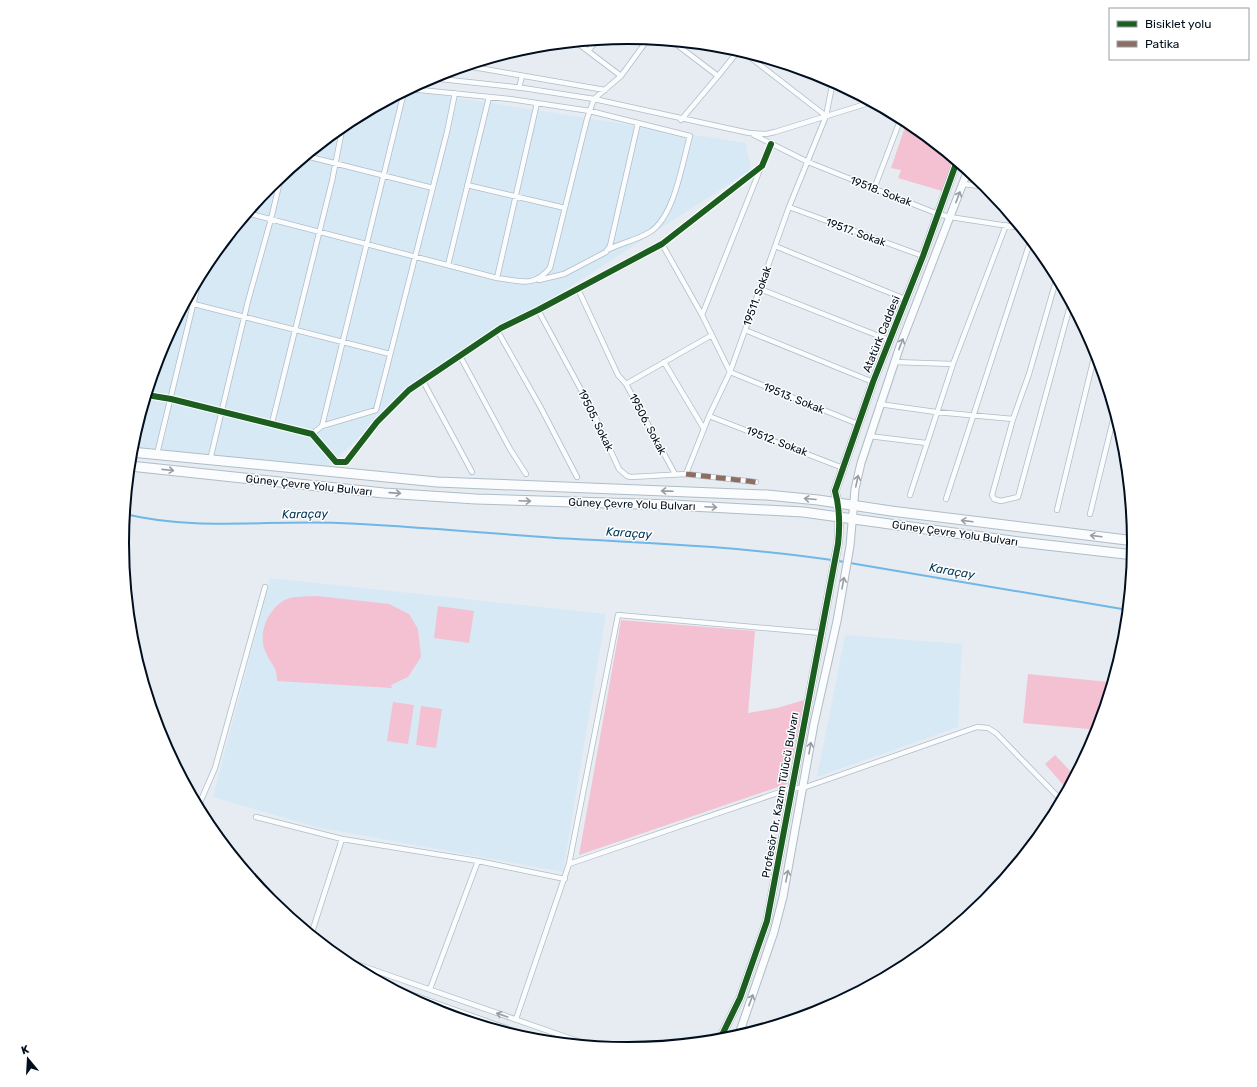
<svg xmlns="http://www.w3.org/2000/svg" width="1257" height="1087" font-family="Rubik,sans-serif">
	<rect width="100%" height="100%" fill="#e6ecf1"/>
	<!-- built -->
	<path fill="#d8e9f6" d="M407,90l339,53 5,27 -293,189 -72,52 -59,57 -136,-13 -59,-8 29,-98 46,-87 64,-77 76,-63z
		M270,578l336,36 -43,258 -247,-45 -103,-30z
		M845,635l117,9 -4,83 -141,50z"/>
	<!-- green -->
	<path fill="#f3c1d1" d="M905,127l18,7 31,25 -12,32 -44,-13 3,-8 -10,-2z
		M317,596l72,8 20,10 9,15 3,28 -13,20 -17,8 1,3 -115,-7c0,-15 -6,-16 -11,-28 -9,-18 1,-42 17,-52 10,-6 24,-4 34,-5z
		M438,606l36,5 -5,32 -35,-5z
		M621,620l134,11 -7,82 29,-5 27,-8 -17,84 -208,71z
		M1028,674l81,8 -2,20 -8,28 -76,-7z
		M393,702l21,3 -6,39 -21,-3z
		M421,706l21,3 -6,39 -20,-3z
		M1055,755l20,21 -11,10 -19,-22z"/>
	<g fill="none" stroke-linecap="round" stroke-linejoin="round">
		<!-- stream -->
		<path stroke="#70b6e6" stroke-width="2" d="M125,514c70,17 142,6 213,9 73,3 145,10 218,15 97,5 193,9 289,24
			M850,563l278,47"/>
		<!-- street casing -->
		<g stroke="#afbdc8" stroke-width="6">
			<path id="street" d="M672,41l46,35 21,-26
				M576,42l45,34
				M588,51l9,-11
				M742,51l84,65
				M467,66l138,24
				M431,78l92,10 71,11 155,34 17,1 9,-2 97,-30
				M519,88l3,-12
				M410,89l100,10 80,12 100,25c-8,27 -15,80 -40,96 -13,8 -29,11 -43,18
				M681,120l37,-44
				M754,135l54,27 130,52 12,3 71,11
				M306,156l127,32
				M963,184l25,3
				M467,185l98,23
				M874,189l27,-71
				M789,207l134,49
				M247,213l250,65c24,3 36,10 53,-10l37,-149 7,-20 27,-23 27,-37
				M662,244l40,71 28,57 128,52
				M775,246l130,53
				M448,265l41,-168
				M1057,277l-28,97 -16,45 -21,76 2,4 7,2 17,-4 53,-195
				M497,278l40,-175
				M539,280l25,-6 42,-22 4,-6 28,-123
				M578,289l40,86 8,9 49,90
				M760,289l129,51
				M186,302l204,52
				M538,310l55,102 26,57 8,7 4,1 55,-3 70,8
				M702,315l59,-148
				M497,330l44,78 36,69
				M745,330l128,52
				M460,356l50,93 16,25
				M664,362l40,67
				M894,362l59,2
				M423,381l49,91
				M626,384l86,-49
				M147,395l24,4 141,35 24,28h10l31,-40 32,-32 92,-62 37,-18 124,-66 100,-78 9,-22
				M879,404l57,8 77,7
				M709,416l134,52
				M272,423l60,-242 11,-56
				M322,426l54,-16 71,-278 8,-39
				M312,434l10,-8 82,-334
				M869,436l57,7
				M157,454l43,-178
				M210,460l38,-159 23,-82 10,-42
				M686,474l23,-58 21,-44 59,-165 37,-91 7,-35
				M910,495l43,-131 53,-139
				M946,499l85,-260
				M1057,510l39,-161
				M1090,514l25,-102
				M1131,525l1,-8
				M198,807l17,-39 50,-181
				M256,817l86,22 -31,96
				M342,839l136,22 87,18
				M569,864l223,-76h11l174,-61 11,1 8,5 66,68
				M339,958l253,88
				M385,985l160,57
				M430,989l48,-128
				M516,1019l53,-155 49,-249 203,18"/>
		</g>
		<!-- secondary casing -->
		<g stroke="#afbdc8" stroke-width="9">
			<path id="secondary" d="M738,1037l36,-105 9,-35 31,-173 23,-103 13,-75 5,-57 6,-26 39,-117 68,-176
				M719,1041l21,-43 27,-77 71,-377c2,-18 2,-35 -3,-53l38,-109 50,-126 34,-95"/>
		</g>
		<!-- highway casing -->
		<g stroke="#afbdc8" stroke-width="11">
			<path id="highway" d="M131,452l306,30 330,13 51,5 73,11 244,30
				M130,466l254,27 92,6 197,6 130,7 217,30 114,13"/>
		</g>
		<!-- street -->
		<use href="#street" stroke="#fbfcfd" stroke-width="4.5"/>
		<!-- secondary -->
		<use href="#secondary" stroke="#fbfcfd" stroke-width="7"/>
		<!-- highway -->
		<use href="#highway" stroke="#fbfcfd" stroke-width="9"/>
		<!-- quiet -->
		<path stroke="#8d6e63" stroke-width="5" stroke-dasharray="10 5" stroke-linecap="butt" d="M686,474l70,8"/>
		<!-- cycleway casing -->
		<g stroke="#fff" stroke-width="8">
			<path id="cycleway" d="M147,395l24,4 141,35 24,28h10l31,-40 32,-32 92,-62 37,-18 124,-66 100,-78 9,-22
				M719,1041l21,-43 27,-77 71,-377c2,-18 2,-35 -3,-53l38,-109 50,-126 34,-95"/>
		</g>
		<!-- cycleway -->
		<use href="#cycleway" stroke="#1b5e20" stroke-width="6"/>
	</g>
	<!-- one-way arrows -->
	<defs><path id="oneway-shaft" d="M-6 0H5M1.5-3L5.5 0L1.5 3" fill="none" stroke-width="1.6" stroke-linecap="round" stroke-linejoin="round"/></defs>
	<g stroke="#979da4">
		<use href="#oneway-shaft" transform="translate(958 197) rotate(-69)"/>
		<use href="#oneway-shaft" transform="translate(901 344) rotate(-69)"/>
		<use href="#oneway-shaft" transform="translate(168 470) rotate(6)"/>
		<use href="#oneway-shaft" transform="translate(857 481) rotate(-78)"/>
		<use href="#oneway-shaft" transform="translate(667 491) rotate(-178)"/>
		<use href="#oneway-shaft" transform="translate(395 493) rotate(4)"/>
		<use href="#oneway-shaft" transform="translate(810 499) rotate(-175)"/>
		<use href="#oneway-shaft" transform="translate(525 501) rotate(2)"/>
		<use href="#oneway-shaft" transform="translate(711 507) rotate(3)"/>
		<use href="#oneway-shaft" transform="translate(967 521) rotate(-173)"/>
		<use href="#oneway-shaft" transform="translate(1096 536) rotate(-173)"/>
		<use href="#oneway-shaft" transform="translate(843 583) rotate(-80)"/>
		<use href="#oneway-shaft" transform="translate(810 748) rotate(-80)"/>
		<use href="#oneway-shaft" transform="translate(787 876) rotate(-79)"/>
		<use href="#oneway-shaft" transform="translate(751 1000) rotate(-69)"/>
		<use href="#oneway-shaft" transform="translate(502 1015) rotate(-161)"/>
	</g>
	<g text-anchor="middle" stroke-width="3" stroke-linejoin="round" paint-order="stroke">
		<!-- street labels -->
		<g font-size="11" fill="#000e1e" stroke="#fff">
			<text transform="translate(881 191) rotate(21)" y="4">19518. Sokak</text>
			<text transform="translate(856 232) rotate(20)" y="4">19517. Sokak</text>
			<text transform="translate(757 296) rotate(-70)" y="4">19511. Sokak</text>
			<text transform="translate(881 334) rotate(-68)" y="4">Atatürk Caddesi</text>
			<text transform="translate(794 398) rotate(22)" y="4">19513. Sokak</text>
			<text transform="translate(596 420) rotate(64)" y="4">19505. Sokak</text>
			<text transform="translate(648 424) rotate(62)" y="4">19506. Sokak</text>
			<text transform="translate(777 441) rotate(21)" y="4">19512. Sokak</text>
			<text transform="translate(309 485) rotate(6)" y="4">Güney Çevre Yolu Bulvarı</text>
			<text transform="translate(632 504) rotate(2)" y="4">Güney Çevre Yolu Bulvarı</text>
			<text transform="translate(955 533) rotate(8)" y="4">Güney Çevre Yolu Bulvarı</text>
			<text transform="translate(780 795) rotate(-80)" y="4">Profesör Dr. Kazım Tülücü Bulvarı</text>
		</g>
		<!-- water labels -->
		<g font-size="12" font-style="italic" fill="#003657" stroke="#fff">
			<text transform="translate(305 514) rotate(-1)" y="4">Karaçay</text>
			<text transform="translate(629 533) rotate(4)" y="4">Karaçay</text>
			<text transform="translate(952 571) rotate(10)" y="4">Karaçay</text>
		</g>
	</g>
	<!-- crop -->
	<path d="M0 0H1257V1087H0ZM129 543a499 499 0 1 1 998 0a499 499 0 1 1-998 0Z" fill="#fff" fill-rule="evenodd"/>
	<path fill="none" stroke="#000e1e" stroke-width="2" d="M129 543a499 499 0 1 1 998 0a499 499 0 1 1-998 0Z"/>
	<!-- legend -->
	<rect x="1109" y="8" width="140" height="52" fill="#ffffff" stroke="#999fa5"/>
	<rect x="1117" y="21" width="20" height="6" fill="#1b5e20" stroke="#999fa5"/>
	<text x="1145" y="28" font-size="12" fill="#000e1e">Bisiklet yolu</text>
	<rect x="1117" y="41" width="20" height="6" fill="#8d6e63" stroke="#999fa5"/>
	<text x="1145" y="48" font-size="12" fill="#000e1e">Patika</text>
	<!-- north arrow -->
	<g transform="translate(28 1059) rotate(342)" stroke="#ffffff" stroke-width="3" paint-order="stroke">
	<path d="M0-3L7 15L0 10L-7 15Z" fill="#000e1e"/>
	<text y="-6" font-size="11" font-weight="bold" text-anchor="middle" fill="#000e1e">K</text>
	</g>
</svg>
